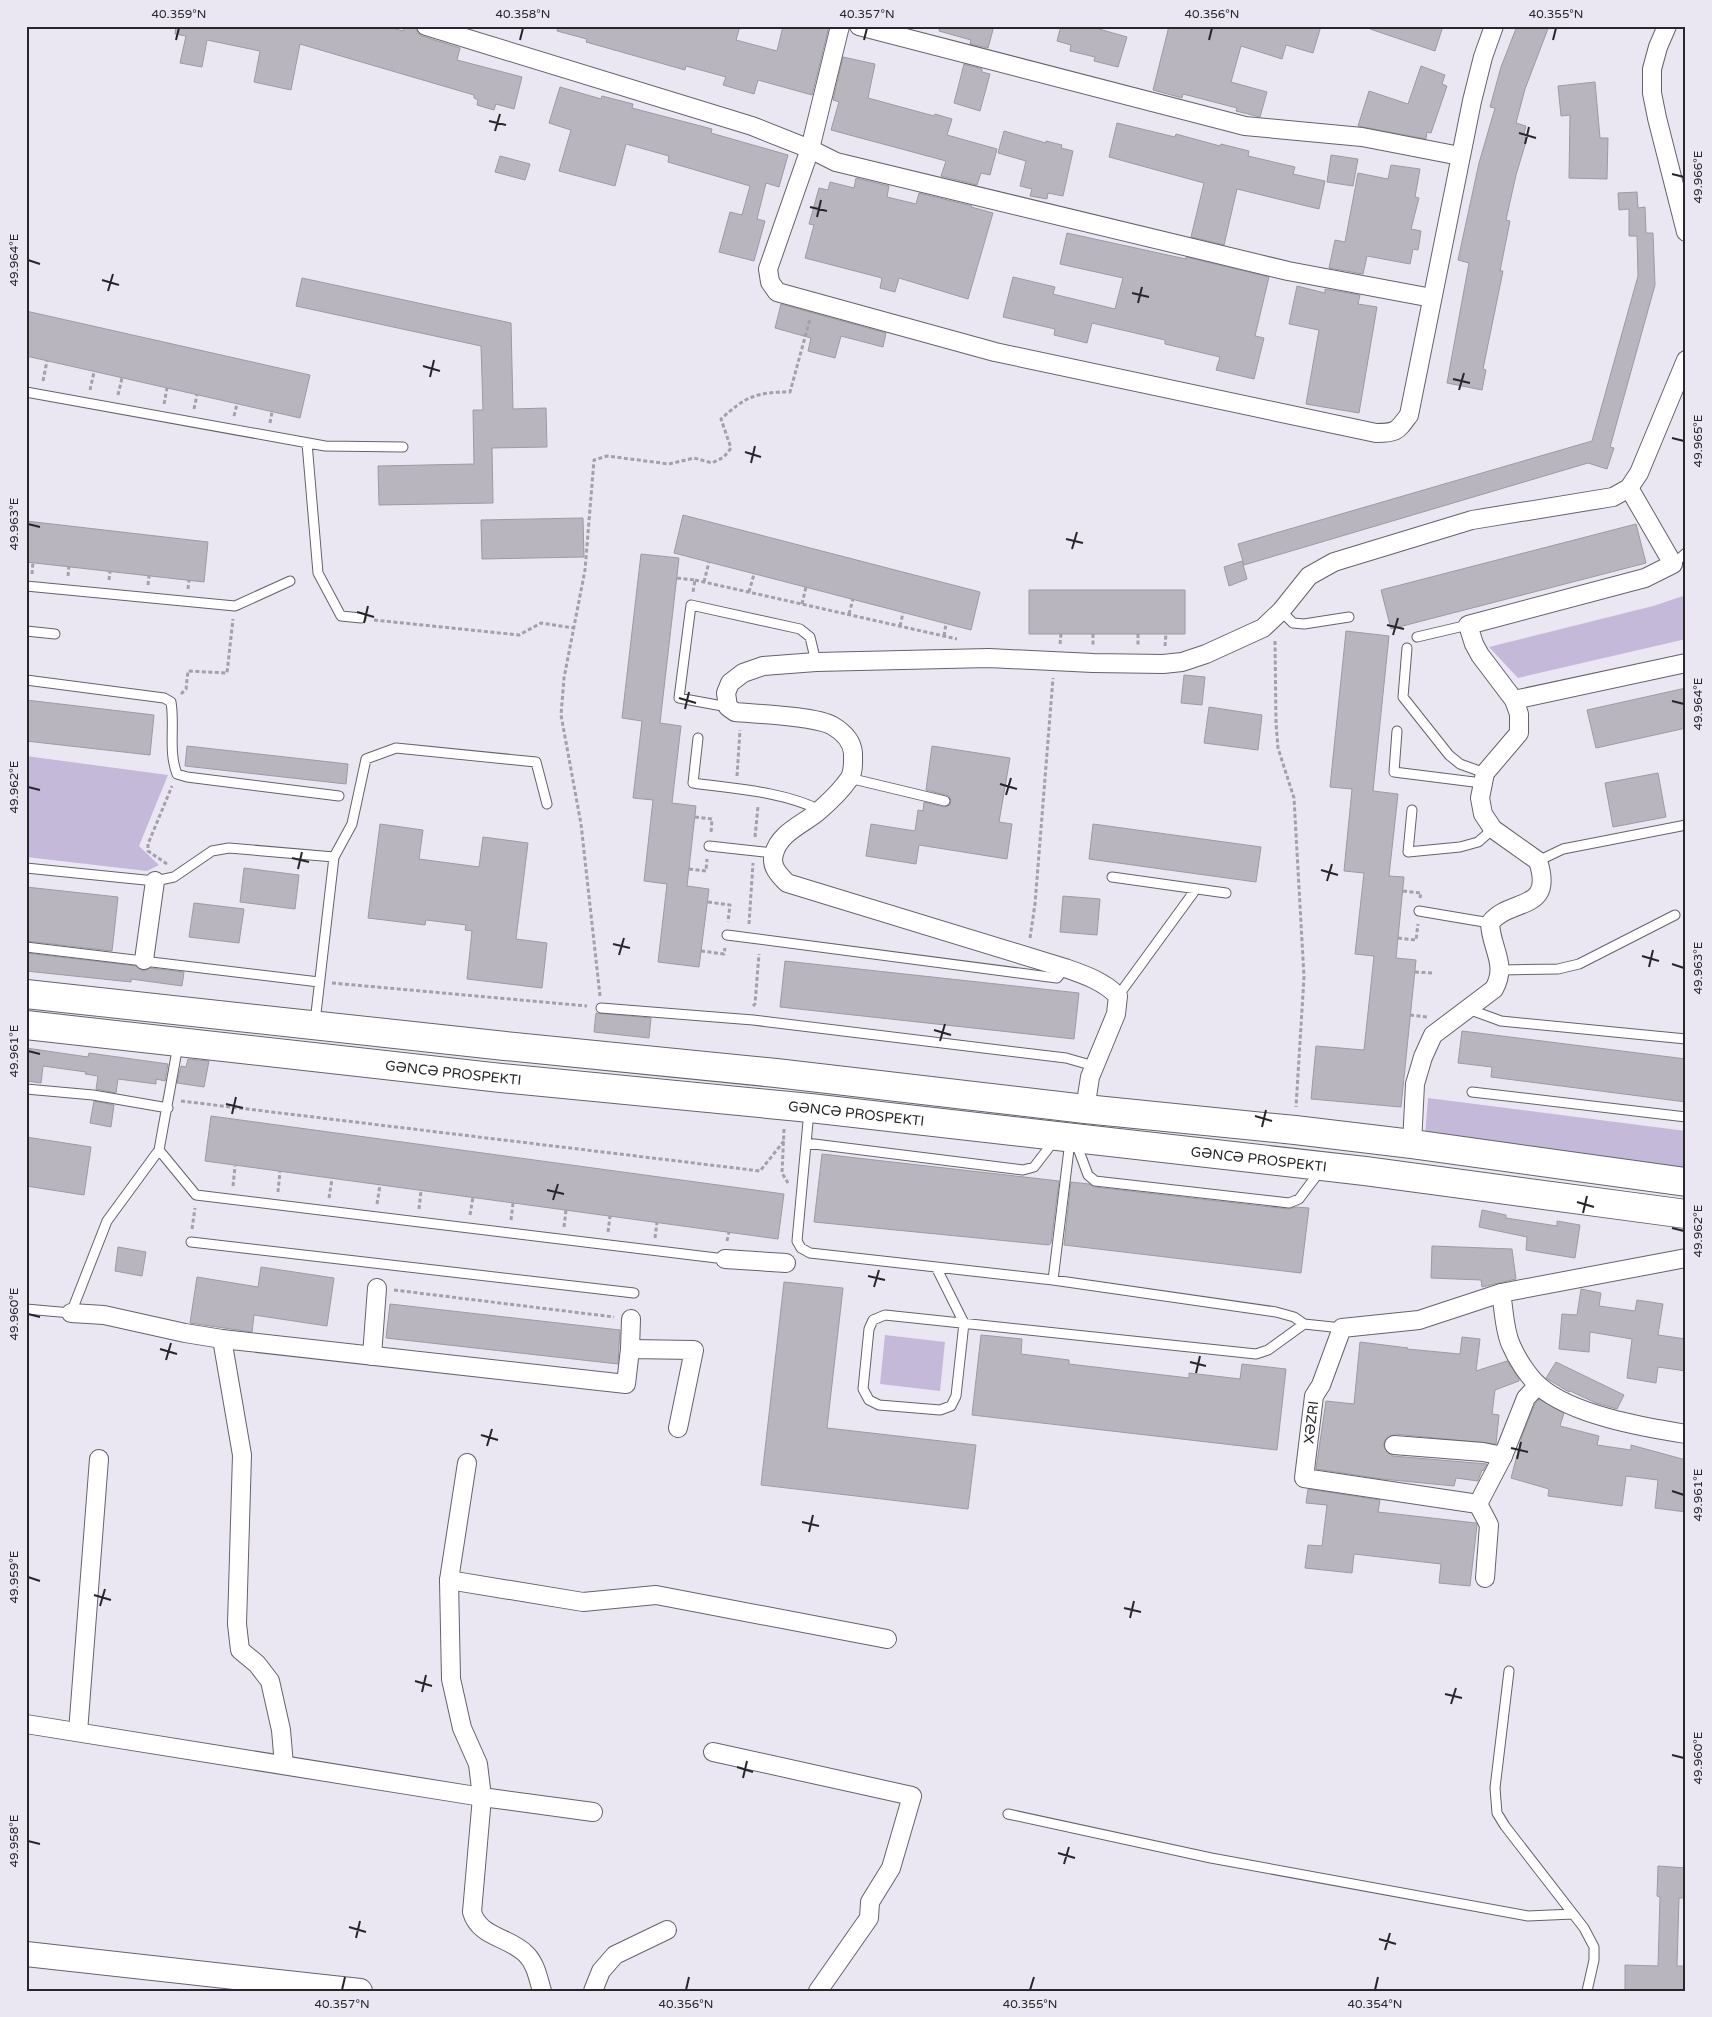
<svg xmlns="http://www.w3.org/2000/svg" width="1712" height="2017" font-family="'Varela Round',sans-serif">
	<rect width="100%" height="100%" fill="#ebe7f2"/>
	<!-- green -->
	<path fill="#c5b9da" d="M1686,595v44l-168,39 -29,-31 164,-41z
		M26,756l142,19 -29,71 20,19 -12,6 -121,-14z
		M1428,1098l258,33v39l-261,-35z
		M885,1335l60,7 -5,49 -60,-7z"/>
	<!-- building -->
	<path fill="#b8b5bf" stroke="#9e9aa4" d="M176,26h208l19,5 1,-5h12l2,7 4,3 38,12 -3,12 65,17 -8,32 -18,-5 -2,6 -17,-5 1,-5 -4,-2v-3l-174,-51 -9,46 -37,-8 6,-31 -53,-11 -5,27 -22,-4 6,-27 -11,-2z
		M558,26h182l-4,14 41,11 6,-25h46l-17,69 -54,-15 -4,14 -31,-9 3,-8 -40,-11 -1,4 -99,-28 1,-3 -30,-8z
		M940,26h54l-6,22 -18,-4 1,-4 -32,-9z
		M1061,26h39l-1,3 28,8 -9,30 -24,-6 1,-4 -25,-6 1,-6 -14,-4z
		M1169,26h152l-8,27 -27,-8 -4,14 -41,-13 -10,36 36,10 -7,25 -24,-6 1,-3 -54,-14 -1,4 -29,-8z
		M1370,26h73l-8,25 -65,-22z
		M1517,26h32l-24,63 -9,34 10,3 -2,8 4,1 -12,40 -10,45 4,1 -10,50h3l-20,98 3,1 -4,20 -35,-7 22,-120 -11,-3 21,-97 16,-55 -5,-1 11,-40z
		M843,57l32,7 -7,34 66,18 1,-2 17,5 -5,16 50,14 -7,26 -9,-2 -4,12 -36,-9 5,-15 -115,-31 8,-28 -6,-2z
		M964,64l18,5v3l8,2 -10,37 -26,-8z
		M1421,66l24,9 -3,9 5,2 -16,47 -4,-1 -1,7 -68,-13 11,-35 39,13z
		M1595,82l5,56h8l-1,41 -38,-1 1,-63 -9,1 -3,-30z
		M560,87l41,12 1,-3 31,8 -1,4 80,21 -1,4 77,22 -9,32 -13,-4 -9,36 8,2 -11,40 -35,-9 11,-40 12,3 8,-29 -82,-24 1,-6 -43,-12 -11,42 -56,-15 12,-41 -22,-7z
		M1117,123l58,14 1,-3 44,12 1,-2 28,7 -1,5 47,11 -2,7 32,7 -6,28 -82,-20 -13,56 -33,-8 13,-54 -95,-26z
		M1004,131l42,12v-2l16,4 -1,3 12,3 -10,45 -15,-3 -1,6 -17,-3 2,-7 -12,-3 6,-25 -28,-8z
		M1331,155l27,4 -5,27 -26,-4z
		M500,156l30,8 -5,16 -30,-8z
		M1391,165l29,4 -5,28 4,1 -8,31 10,2 -3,19 -5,-1 -3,15 -43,-8 -4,18 -34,-6 6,-28 10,2 13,-69 30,6z
		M856,178l33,8 -2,11 29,7 3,-11 53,13 -1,1 22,6 -25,86 -69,-21 -4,14 -15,-4 2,-10 -77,-20 9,-33 -5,-1 10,-36 9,2 2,-8 24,6z
		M1637,192l1,16 7,-1 1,26h7l2,52 -45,162 4,1 -7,21 -19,-6 -344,102 -6,-21 354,-103 46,-165 -1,-40h-8v-27l-10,1 -1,-17z
		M1067,233l119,26v-2l83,20 -14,59 9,2 -10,41 -38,-9 4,-13 -55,-13v-4l-73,-17 -5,20 -33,-8 1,-6 -52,-12 10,-40 42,10 -2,7 62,15 8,-31 -63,-14z
		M302,278l209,45 2,86 33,-1 1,39 -55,1 1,55 -114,2 -1,-39 96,-2 -1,-54h10l-2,-64 -185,-40z
		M1297,286l28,7v-4l35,6 -2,9 19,3 -18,106 -53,-9 13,-74 -30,-6z
		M781,304l105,29 -3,14 -42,-11 -6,22 -27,-7 3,-13 -36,-10z
		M26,311l284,64 -10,43 -274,-62z
		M683,515l297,77 -9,38 -297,-77z
		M583,518l1,39 -102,2 -1,-39z
		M26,521l182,21 -4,40 -178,-20z
		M1636,524l10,39 -255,66 -10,-39z
		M641,554l38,4 -19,165 21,3 -9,77 24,3 -9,80 22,3 -10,78 -41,-5 9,-78 -23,-3 9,-81 -20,-2 9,-77 -20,-3z
		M1242,561l5,18 -18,7 -5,-19z
		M1029,590h156v44h-156z
		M1346,631l43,5 -16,155 25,3 -9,82 15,1 -8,81 20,2 -15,147 -90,-8 5,-53 48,4 10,-94 -19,-2 9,-81 -20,-2 8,-82 -22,-2z
		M1184,675l21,2 -3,28 -21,-2z
		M1686,688v40l-90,20 -9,-38z
		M26,700l128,15 -4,40 -124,-14z
		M1209,707l53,8 -4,35 -54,-7z
		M187,746l161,18 -2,20 -161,-18z
		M932,746l78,12 -11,64 13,2 -5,35 -88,-14 -3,19 -50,-8 5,-32 44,7 3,-21 5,1 1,-9 20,5 6,-2 1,-5 -2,-4 -23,-6z
		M1658,773l8,44 -53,10 -8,-44z
		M380,824l43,6 -4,29 60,8 4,-30 45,6 -12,96 31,4 -5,45 -75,-9 5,-48 -7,-1 1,-5 -40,-5 -1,5 -57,-7z
		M1093,824l168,23 -5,35 -167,-23z
		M244,868l55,7 -4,34 -55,-7z
		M26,887l92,10 -6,54 -86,-10z
		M1063,896l37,3 -3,36 -37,-3z
		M194,903l50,6 -5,34 -50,-6z
		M26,953l110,13 7,5 7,-3 34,4 -2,14 -51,-7v3l-105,-11z
		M785,961l294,32 -5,46 -294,-32z
		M596,1013l55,5 -2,20 -55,-6z
		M1462,1031l224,28v43l-195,-25 1,-10 -34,-4z
		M26,1048l62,9 1,-4 79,11 -3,17 -9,-2v5l-38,-5 -2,14 -20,-4 2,-13 -13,-2 1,-2 -43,-6 -2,17 -15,-2z
		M188,1059l21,2 -5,26 -27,-4 4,-17 5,1z
		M94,1101l20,4 -3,22 -21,-4z
		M211,1116l573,78 -6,45 -573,-78z
		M26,1137l65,10 -7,48 -58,-9z
		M822,1154l237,27 -8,62 -2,2 -235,-23z
		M1071,1182l18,2 5,3 194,22 8,-2 13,1 -8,65 -237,-28z
		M1482,1210l24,5v3l51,8v-5l23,4 -5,33 -49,-8 1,-13 -48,-10z
		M1432,1246l80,3 4,30 -34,8 -1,-7 -50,-2z
		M118,1247l28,5 -4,24 -27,-5z
		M261,1267l73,11 -7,48 -73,-11 -2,17 -62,-9 7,-46 61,10z
		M784,1282l59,6 -16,140 149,17 -8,64 -207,-24z
		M1581,1289l20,4 -2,13 36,5 2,-11 26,4 -5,31 28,4v32l-28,-4 -2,16 -29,-5 5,-39 -42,-7 -1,20 -30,-3 3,-35 15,1z
		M390,1304l230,26 -2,34 -232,-26z
		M981,1335l41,4 -1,15 48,6v4l120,14v-5l51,6 2,-15 44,5 -9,81 -305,-35z
		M1462,1337l18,2 -4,32 31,-10 12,18v2l-24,9 -3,24 7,1 -3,29 -101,-10 -9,5 -3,6 5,8 5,3 94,8 -4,7 -1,-1 -4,11 -22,-3 -2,8 -72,-7 -66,-10 10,-68 28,3 6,-62 48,6 -1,1 53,5z
		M1556,1362l68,33 -7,14 -21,-6 -26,-12 -1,1 -23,-14z
		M1539,1399l25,14 -4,13 39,10 -2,9 34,5v-5l55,15v52l-31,-4 3,-28 -32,-4 -4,30 -74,-10 1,-7 -38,-11 12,-45 12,-29z
		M1308,1489l72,11 -2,12 98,11 1,2 -7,61 -31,-3 2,-19 -87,-10 -2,19 -47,-5 3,-23 14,1 5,-41 -21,-2z
		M1658,1866l28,2v30h-7l-2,68h9v25h-61v-26l33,1 2,-69 -3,-1z"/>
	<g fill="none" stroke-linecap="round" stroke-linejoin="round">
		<!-- service casing -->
		<g stroke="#66626b" stroke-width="11">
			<path id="service" d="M26,392l299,54 78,1
				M307,443l11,130 23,43 20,2
				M1673,564l13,-11
				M26,586l209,20 55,-25
				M1281,611l12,12 11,1 45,-7
				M26,631l29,3
				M1417,637l51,-12
				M1407,648l-4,49 46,58 11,9 25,9
				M26,680l138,18 7,4c4,24 -3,49 6,72l10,3 152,19
				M728,707l-49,-9 12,-93 109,24 10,8 6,25
				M1397,731l-3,41 88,11
				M698,738l-5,45c42,6 88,8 127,27
				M849,778l96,23
				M1412,810l-4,42 52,-5 18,-5 15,-13
				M709,846l65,7
				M1538,861l25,-12 123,-24
				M26,868l129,13 19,-4 38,-26 17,-3 105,9
				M1112,877l114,16
				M1419,911l71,12
				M727,935l330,43 8,-10
				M26,947l293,35
				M1501,970l57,-1 21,-5 96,-49
				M1118,996l78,-107
				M601,1008l152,12 313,38 28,8
				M1468,1009l33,12 185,18
				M315,1022l19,-165 18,-33 14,-65 30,-11 140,14 11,42
				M26,1089l67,6 75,13
				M1472,1092l214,25
				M809,1111l-12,130 4,7 9,5 243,27 223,32 18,5 10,7 38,4
				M806,1143l217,27 11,-3 20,-26
				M1076,1143l12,32 7,6 194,22 10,-4 21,-28
				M159,1150l37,45 529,64
				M191,1242l443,51
				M936,1267l28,56 -8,73 -5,10 -11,4 -61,-5 -10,-5 -6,-11 6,-60 4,-9 12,-5 371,39 12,-4 36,-26
				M1053,1280l17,-139
				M26,1309l45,4 36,-92 52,-71 19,-105
				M1509,1671l-14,117 2,25 8,13 79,102 10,19v13l-7,31
				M1008,1814l203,44 317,58 45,-2"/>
		</g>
		<!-- minor casing -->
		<g stroke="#66626b" stroke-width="20">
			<g id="minor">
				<path d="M426,26l326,100 58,23 26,13 452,109 144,27"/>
				<path d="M840,26l-30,123 -42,120 2,13 7,10 218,60 381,81c21,0 21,-2 33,-18l63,-314 11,-44 11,-31"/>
				<path d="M859,26l386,100 117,11 98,19"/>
				<path d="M1667,26l-9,21 -6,22v24l5,25 29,114"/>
				<path d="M1514,700l172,-37"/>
				<path d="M144,960l11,-79"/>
				<path d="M1085,1109l5,-32 26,-63 2,-18c-15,-15 -33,-21 -53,-28l-278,-85c-8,-8 -17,-17 -13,-29 5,-22 32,-31 46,-44 9,-8 23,-22 29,-31 5,-7 4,-18 4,-26 -1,-12 -10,-21 -20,-27 -17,-10 -76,-12 -98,-14l-7,-5 -2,-14 4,-10 13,-10 20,-7 53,-4 173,-4 104,5 70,1 19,-2 24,-8 57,-26 18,-17 28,-35 25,-14 138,-42 141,-23 16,-9 10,-15 47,-113"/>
				<path d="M1412,1144l3,-60 8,-27 10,-22 61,-46c14,-25 -3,-40 -4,-66 20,-26 65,-10 48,-62l-45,-32 -10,-15 -3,-16 5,-25 34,-40v-19l-5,-14 -34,-45 -6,-11 -6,-19 177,-47 28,-14 -44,-76"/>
				<path d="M1686,1258l-185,35c3,16 3,37 10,52 6,14 17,31 28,41 33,29 104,41 147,48"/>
				<path d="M725,1259l61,4"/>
				<path d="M71,1313l33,2 81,18 37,6 404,45 4,-35 64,1 -16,78"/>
				<path d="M222,1339l20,116 -5,169 3,26 17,14 13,17 11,49 3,35"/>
				<path d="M630,1349l1,-30"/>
				<path d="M372,1356l5,-68"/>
				<path d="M1394,1445l89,7 20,4"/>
				<path d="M467,1463l-18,117 2,99 11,49 16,36 4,33 -10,115c7,25 37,25 54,42 10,10 12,24 16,37"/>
				<path id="s1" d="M1478,1504l-174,-26 10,-82 7,-11 21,-57 77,-8 82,-27"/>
				<path d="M1485,1578l4,-53 -11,-21 25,-48 23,-58 12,-13"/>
				<path d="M449,1580l134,22 73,-7 231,44"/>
				<path d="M26,1724l456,73 111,15"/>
				<path d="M78,1732l21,-273"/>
				<path d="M713,1752l199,44 -21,72 -21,34 -1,16 -51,73"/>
				<path d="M593,1991l8,-20 14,-16 52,-25"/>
			</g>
		</g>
		<!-- secondary casing -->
		<g stroke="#66626b" stroke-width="26">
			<path id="secondary" d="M26,1954l334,37"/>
		</g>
		<!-- primary casing -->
		<g stroke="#66626b" stroke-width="30">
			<g id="primary">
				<path d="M26,994l479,52 271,27 309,36 210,21 117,14 274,38"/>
				<path id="s2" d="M26,1025l475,53 309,30 555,63 321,43"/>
			</g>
		</g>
		<!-- path -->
		<path stroke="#a2a0a8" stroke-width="3" stroke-dasharray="4 2.5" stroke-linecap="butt" d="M43,381l4,-20
			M90,390l4,-18
			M118,395l4,-17
			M164,404l3,-16
			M194,409l3,-14
			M234,416l3,-12
			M270,423l2,-11
			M32,574l1,-12
			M68,576l1,-10
			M677,578l18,2 -2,12
			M109,580l1,-9
			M695,580l262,59
			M704,582l5,-20
			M148,585l1,-9
			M188,589l1,-9
			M749,592l5,-18
			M802,604l4,-17
			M849,614l4,-15
			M374,620l145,15 22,-12 33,5
			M900,626l3,-13
			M1093,634v12
			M1138,634v12
			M944,636l2,-12
			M1275,641l1,82 2,25 16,50 10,179 -8,130
			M1060,644l1,-10
			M1165,646l1,-12
			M181,694l5,-5 2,-18 39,2 6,-54
			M737,776l3,-46
			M695,817l17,2 -1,14
			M755,837l3,-31
			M167,864l-19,-13v-7l24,-58
			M689,869l17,2 1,-12
			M1403,891l18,2 -1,5
			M708,902l22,3 -2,17
			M749,924l4,-61
			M1030,938l5,-34 18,-226
			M1398,938l18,2 2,-16
			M701,951l23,3 1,-6
			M1415,972l17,1
			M332,983l255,23
			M600,996l-19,-172 -20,-109 3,-37 21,-108 9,-110 13,-4 62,8 25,-6 18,5 12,-6 7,-9 -10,-29c25,-23 36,-27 69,-27l20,-73
			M753,1006l2,-2 4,-50
			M1410,1015l17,2
			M181,1101l579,70 24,-30
			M784,1129l-2,44 6,10
			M233,1186l2,-20
			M278,1192l2,-21
			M329,1198l3,-19
			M377,1204l3,-19
			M419,1209l2,-18
			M470,1215l3,-18
			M511,1220l2,-17
			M564,1227l2,-17
			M192,1229l3,-21
			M608,1232l2,-16
			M655,1238l2,-16
			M727,1241l2,-9
			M394,1290l220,27"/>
		<!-- service -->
		<use href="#service" stroke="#fff" stroke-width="9"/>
		<!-- minor -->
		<use href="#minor" stroke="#fff" stroke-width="18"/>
		<!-- secondary -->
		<use href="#secondary" stroke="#fff" stroke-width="24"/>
		<!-- primary -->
		<use href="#primary" stroke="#fff" stroke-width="28"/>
	</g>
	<!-- ticks -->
	<path fill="none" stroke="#27262a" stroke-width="2" d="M176,40l3,-12M520,40l3,-12M864,40l3,-12M1209,40l3,-12M1553,40l3,-12M489,121l17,4M495,131l5,-17M1519,133l17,5M1525,144l4,-17M1672,174l12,3M810,207l17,4M817,217l4,-17M28,260l12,4M102,280l17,5M108,291l5,-17M1132,293l17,4M1138,303l4,-16M423,366l17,5M430,377l4,-17M1453,379l17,4M1459,390l5,-17M1672,438l12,3M745,452l16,5M751,463l4,-17M28,524l12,3M1066,539l17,4M1072,549l5,-17M357,612l17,5M364,623l4,-17M1387,625l17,4M1393,635l5,-17M679,698l17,5M1672,701l12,3M685,709l4,-17M1000,784l17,5M28,787l12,3M1006,795l5,-17M292,858l17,4M298,869l4,-17M1321,870l17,5M1327,881l5,-17M613,944l17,4M619,955l5,-17M1642,956l17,5M1672,964l12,4M1649,967l4,-17M934,1030l17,5M940,1041l5,-17M28,1051l12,3M226,1104l17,4M232,1114l4,-17M1255,1116l17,5M1262,1127l4,-17M547,1190l17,4M553,1200l5,-16M1577,1202l17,5M1583,1213l4,-17M1672,1228l12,3M868,1276l17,4M874,1287l5,-17M28,1314l12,3M160,1349l17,5M166,1360l5,-17M1190,1362l16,4M1196,1373l4,-17M481,1435l17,5M487,1446l5,-17M1511,1448l17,4M1517,1459l4,-17M1672,1491l12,4M802,1522l17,4M809,1532l4,-17M28,1577l12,4M94,1595l17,5M100,1606l5,-17M1124,1608l17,4M1130,1618l4,-17M415,1681l17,5M422,1692l4,-17M1445,1694l17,4M1451,1704l5,-16M1672,1755l12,3M737,1767l16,5M743,1778l4,-17M28,1841l12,3M1058,1853l17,5M1064,1864l5,-17M349,1927l17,5M356,1938l4,-17M1379,1939l17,5M1385,1950l5,-17M342,1990l3,-13M686,1990l3,-13M1030,1990l4,-13M1375,1990l3,-13"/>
	<g text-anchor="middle" stroke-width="4" stroke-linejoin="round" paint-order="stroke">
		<!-- street labels -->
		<g font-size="14" fill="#27262a" stroke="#ebe7f2">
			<text dy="5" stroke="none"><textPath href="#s2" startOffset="430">GƏNCƏ PROSPEKTI</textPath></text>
			<text dy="5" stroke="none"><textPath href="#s2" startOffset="835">GƏNCƏ PROSPEKTI</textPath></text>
			<text dy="5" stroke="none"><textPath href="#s2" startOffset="1240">GƏNCƏ PROSPEKTI</textPath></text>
			<text dy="5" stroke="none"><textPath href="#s1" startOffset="232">XƏZRI</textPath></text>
		</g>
	</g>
	<!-- border -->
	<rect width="1712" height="2017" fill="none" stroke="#ebe7f2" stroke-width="55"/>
	<rect x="28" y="28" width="1656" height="1962" fill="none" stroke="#27262a" stroke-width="2"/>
	<g font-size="12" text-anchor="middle" fill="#27262a">
		<text x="179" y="18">40.359°N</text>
		<text x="523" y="18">40.358°N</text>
		<text x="867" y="18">40.357°N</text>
		<text x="1212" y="18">40.356°N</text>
		<text x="1556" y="18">40.355°N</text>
		<text transform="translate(1698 177) rotate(-90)" y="4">49.966°E</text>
		<text transform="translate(14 260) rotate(-90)" y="4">49.964°E</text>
		<text transform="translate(1698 441) rotate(-90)" y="4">49.965°E</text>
		<text transform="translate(14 524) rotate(-90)" y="4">49.963°E</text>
		<text transform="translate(1698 704) rotate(-90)" y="4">49.964°E</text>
		<text transform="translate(14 787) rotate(-90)" y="4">49.962°E</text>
		<text transform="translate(1698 968) rotate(-90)" y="4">49.963°E</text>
		<text transform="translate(14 1051) rotate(-90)" y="4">49.961°E</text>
		<text transform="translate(1698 1231) rotate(-90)" y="4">49.962°E</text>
		<text transform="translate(14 1314) rotate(-90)" y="4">49.960°E</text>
		<text transform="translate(1698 1495) rotate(-90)" y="4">49.961°E</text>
		<text transform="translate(14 1577) rotate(-90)" y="4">49.959°E</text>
		<text transform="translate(1698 1758) rotate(-90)" y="4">49.960°E</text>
		<text transform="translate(14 1841) rotate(-90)" y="4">49.958°E</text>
		<text x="342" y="2008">40.357°N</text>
		<text x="686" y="2008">40.356°N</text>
		<text x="1030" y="2008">40.355°N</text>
		<text x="1375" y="2008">40.354°N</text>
	</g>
</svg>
